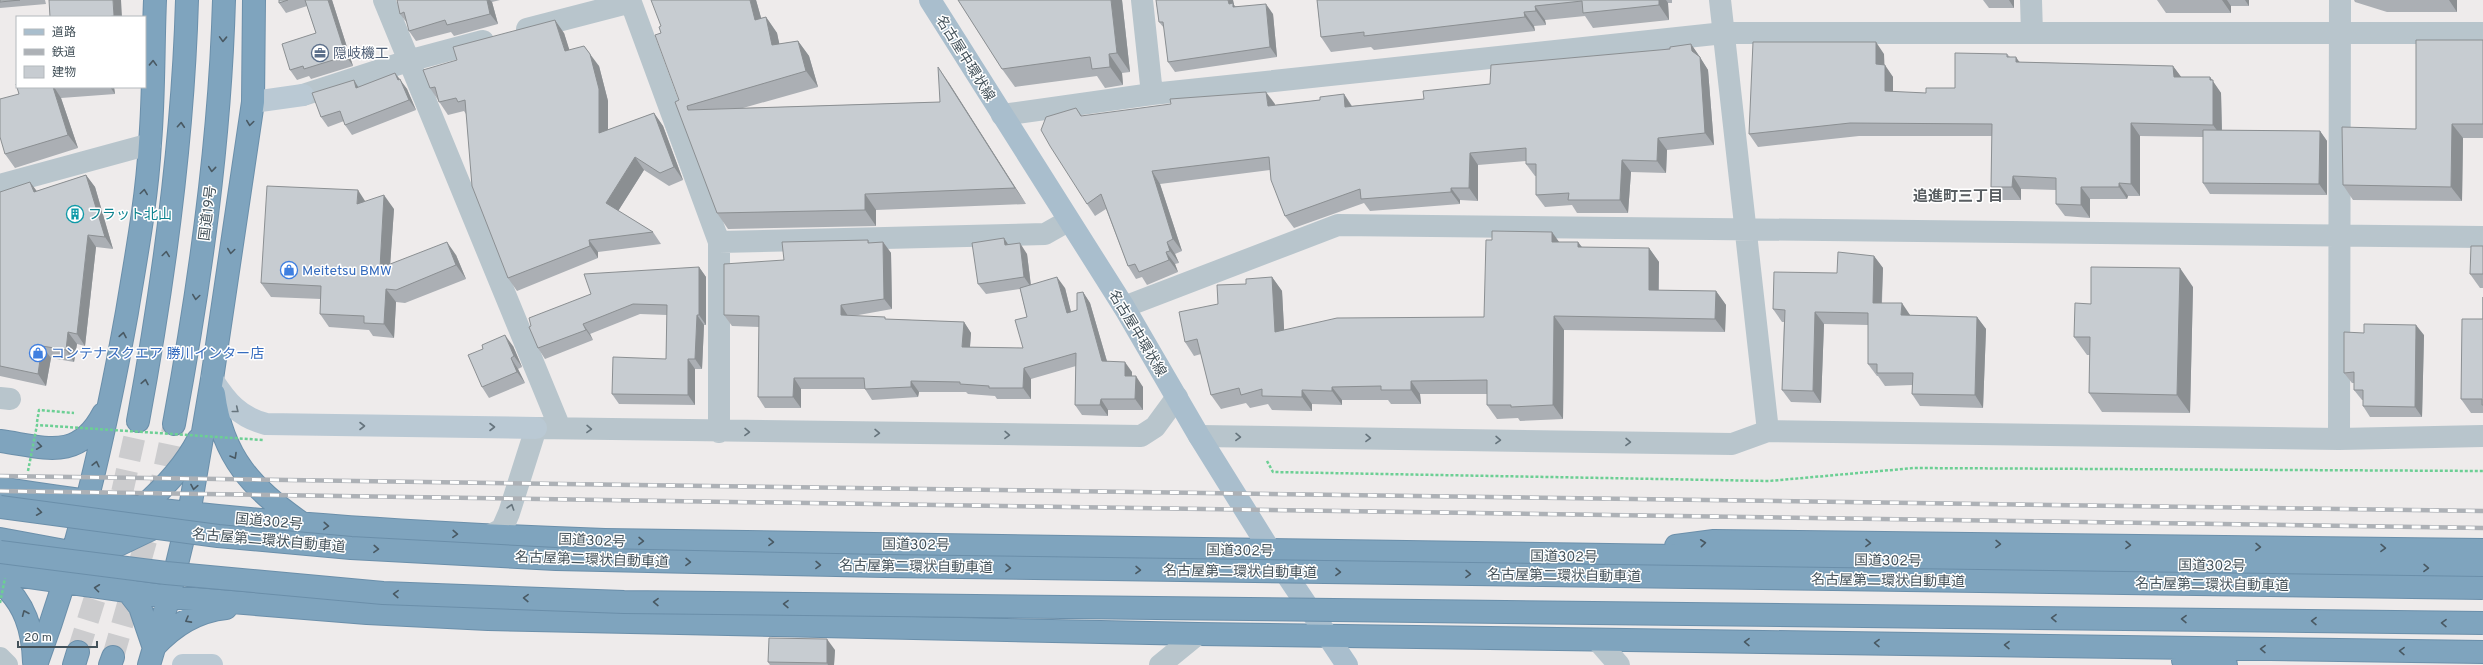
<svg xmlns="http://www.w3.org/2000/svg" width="2483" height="665" font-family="Overpass,'Noto Sans JP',sans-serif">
	<rect width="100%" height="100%" fill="#eeebeb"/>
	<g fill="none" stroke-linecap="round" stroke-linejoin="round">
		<!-- highway-tunnel -->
		<path stroke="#ccccce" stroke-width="22" stroke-dasharray="22 11" stroke-linecap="butt" d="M115,524l23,-103
			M78,652l26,-83
			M113,657l44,-155 17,-78"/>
		<!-- highway casing -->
		<g stroke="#6b8faa" stroke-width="24">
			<path id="highway" d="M214,394c8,63 39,96 89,130
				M138,421c26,-140 45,-279 49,-421
				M174,424c26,-140 46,-281 50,-424
				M0,441c44,6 78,21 103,-27
				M0,488c201,32 402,45 605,52l1878,28
				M0,539l81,15
				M1676,546l38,-5 769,9
				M66,553c47,-13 110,-70 132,-113
				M80,572l32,-24 50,-24
				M0,573l169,24 198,16 121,6 710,15 1285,18
				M0,582c25,21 33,48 34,80
				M123,585l17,22 14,41
				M154,647c19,-21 43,-36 72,-39
				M2183,660l43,5
				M36,665c43,-116 69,-231 91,-353 9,-55 20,-113 23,-169 4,-47 3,-95 5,-143
				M74,665l4,-13
				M110,665l3,-8
				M149,665l20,-68 20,-83 23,-135 41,-277 1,-102"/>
		</g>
		<!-- path -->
		<path stroke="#6ccf94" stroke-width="2.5" stroke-dasharray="3 2" stroke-linecap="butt" d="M37,422l2,-12 35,3
			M1267,461l6,11 496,9 145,-13 569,3"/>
		<!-- street -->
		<path stroke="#b8c5cc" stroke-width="22" d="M384,0l176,428
			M630,0l89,242
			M1142,0l10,94
			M1720,0l48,431
			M2031,0l1,33
			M527,29l104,-27
			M303,95l105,-34 75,-20
			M1002,115l150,-21 572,-61h759
			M0,185l150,-41
			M1124,307l214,-82 1145,12
			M0,398l10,1
			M719,432v-190l326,-8 23,-13
			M1199,436l533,8 36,-13 571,8 144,-3
			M2339,439l1,-439
			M489,536l13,-7 7,-16 27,-85 605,8 14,-9 22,-30
			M1598,641l21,24
			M0,658l7,7
			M1160,665l38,-31"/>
		<!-- secondary -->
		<path stroke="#bac9d4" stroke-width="22" d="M253,102l50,-7
			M212,379c15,23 27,38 54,45l270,4
			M183,665h29"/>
		<!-- primary -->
		<path stroke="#a9becd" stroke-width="22" d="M930,0l194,307 75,129 71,114 77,115"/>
		<!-- highway -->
		<use href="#highway" stroke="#7fa4be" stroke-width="22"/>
		<!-- rail casing -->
		<g stroke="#adb1b6" stroke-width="4.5">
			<path id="rail" d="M0,476l2483,35
				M0,491l2483,37"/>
		</g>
		<!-- rail -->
		<use href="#rail" stroke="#fff" stroke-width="3" stroke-dasharray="9" stroke-linecap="butt"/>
		<!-- highway-bridge casing -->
		<g stroke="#6b8faa" stroke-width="24" stroke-linecap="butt">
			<path id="highway-bridge" d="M0,507l218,29 133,12 205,11 329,7 1598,22
				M0,552l166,21 217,20 241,9 1859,21"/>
		</g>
		<!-- path-bridge -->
		<path stroke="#6ccf94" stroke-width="2.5" stroke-dasharray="3 2" stroke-linecap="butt" d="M28,471l9,-46 226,15
			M0,603l5,-25"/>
		<!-- highway-bridge -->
		<use href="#highway-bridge" stroke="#7fa4be" stroke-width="22"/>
	</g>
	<!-- wall -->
	<path fill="#abafb4" d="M0,0h45l1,4 -46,4z
		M279,0h53l21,66 -42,13 -2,-3 -12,4 -7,-10 26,-37 -9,-27 -21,7 -7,-10z
		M397,0h103l-8,2 6,22 -44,12 -3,-4 -35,9 -7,-10 -2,-8 -7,-9z
		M756,0l5,18 5,-1 11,16 2,11 19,-3 11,15 9,31 -75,21 197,-6 9,-19 77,121 -150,6v16l-148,3 -11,-16 -38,-113 -18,-67v-7z
		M958,0h164l8,72 -8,1 1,12 -18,3 -8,-12 -82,11 -13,-18z
		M1156,0h77l1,5 1,1 38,8 4,43 -102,15 -7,-10 -4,-34 -5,-6z
		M1317,0h355v3h-4l1,17 -76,8 -8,-12 -40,4 1,5 -12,1 1,5 -161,19 -3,-3 -40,5 -10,-15z
		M1983,0h31v8h-25z
		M2157,0h92v6h-18v7h-65z
		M2354,0h103v12h-70l-32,-10z
		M564,33l5,17 30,16 9,35v29l46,-17 9,13 20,54 -14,6 -25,-16 -26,41 35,21 8,12 -63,8v6l-81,33 -9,-13 -42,-164 -2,-3 -16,4 -18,-27z
		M2483,40v98h-20l-1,63 -109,-1 -10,-15 73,-56z
		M1691,44l17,26 6,75 -47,5 -1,23 -35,-1 -3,41h-51l-5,-8 -27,2 -9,-12v-19h-1l-9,-12v-3l-48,4v36l-18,-1v4l-90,7 -6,-8 -70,25 -9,-12 -15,-46 -110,14 22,67 -7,3 4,9 -4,1 3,8 -31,13 -5,-8 -6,2 -8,-13 -22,-57 -11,7 -8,-12 -11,-96 6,8 193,-12v1l45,-5 24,-6 8,12 72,-7 66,-15z
		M1884,54v11l9,12v15l33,1 29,-5 52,-34 3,3 10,5 153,4 8,11h29l11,16 1,37 98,1 7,10v54l-117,-1 -7,-11v-46l-63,-1v60h-12l-1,3h-37v19l-25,-2 -9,-12v-14l-35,-1v11h-21l-9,-13 1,-51h-133l-101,11 -9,-13z
		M395,73l12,16 9,21 -64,25 -7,-10 -1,-4 -16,6 -7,-10 38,-30z
		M17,87h97l1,7 -54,4 17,50 -63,20 -10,-14 14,-60z
		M86,175l9,12 18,62 -17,-2 -11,99 -8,-2 -3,18 -23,-4 -5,28 -46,-10v-184l37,-1z
		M365,202l29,7 -4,55 66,-9 10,24 -61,24 -9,-1 -2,36 -21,-2 -4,-6 -40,-3 -9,-13 1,-15 -50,-2 -10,-14z
		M1004,238l4,7 19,9 4,31 34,3 6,24 6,-2 6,-18 7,11 17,58 25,11v4l11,11v23h-35v6l-26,-1 -7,-10 1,-39 -45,13v20h-34l-2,-3 -27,-2 -2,-2h-47l-1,5 -46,3 -7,-11h-64v19h-36l-7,-11 1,-70 -27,-1 -8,-11 60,-55 84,-20 2,3 13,-1 8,11 1,56 -39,7 33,3 78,3 7,11 -1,14 53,1 4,-31 -7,-28 -34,5 -8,-10z
		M1559,242h19l4,5 67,1 10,14v28l57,1 10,14 -1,27 -161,-2 -1,89 -43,2 -2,-3 -21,1 -10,-14v-11h-67l1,10h-30l-3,-4h-46v5l-30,-1v7l-40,-1 -4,-6 -18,4 -4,-5 -25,6 -10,-14 -10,-41 -7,2 -9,-14 33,-38 28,-20 26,-7 10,14 2,39 200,-13z
		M2483,246v42h-3l-10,-14z
		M1874,256l9,12 -1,35 28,12 67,2 9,12 -3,79 -63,-2 -8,-12v-9l-27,1 -7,-10h-1l-9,-12v-39l-44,-1 -3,79 -30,-1 -9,-12 2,-68h-2l-9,-13 64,-36z
		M699,267l7,10v48h-2l-2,44h-7v36l-76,-1 -7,-10 54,-35 1,-44 -27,-1 -50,20 3,6 -48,19 -7,-11 -7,-22z
		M2193,287l-3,126 -88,-1 -13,-19 1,-38h-3l-13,-18 17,-33z
		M2483,297v116h-12l-10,-14 22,-80z
		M2424,335l-2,82h-52l-7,-11v-6h-1l-8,-10v-7h-2l-8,-10z
		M513,346l9,21 -4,2 7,14 -36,15 -7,-11z
		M835,650l-1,15h-64l-2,-3z"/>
	<!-- shaded-wall -->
	<path fill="#8b8f92" d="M113,0h8l1,17h-7l-1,-1z
		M328,0h4l21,66 -7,-10z
		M487,0h3l2,2 6,22 -8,-10z
		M750,0h6l10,35 -11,-15z
		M1111,0h11l8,72 -13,-19z
		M1228,0h5l1,5 6,8 -11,-9z
		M1659,0h7l2,3 1,17 -10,-15z
		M2009,0h5v8z
		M2222,0h5l4,6v7z
		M2245,0h4v6z
		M2449,0h8v12z
		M1266,4l7,10 4,43 -7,-10z
		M1535,6l10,14 1,5 -10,-14z
		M1524,12l10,14 1,5 -10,-14z
		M766,17l11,16 6,27 -11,-15z
		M555,20l9,13 10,31 -9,-13z
		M798,41l11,15 9,31 -12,-16z
		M1876,42l8,12 1,23 -9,-13z
		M1691,44l9,13v5v-5l8,13 6,75 -9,-12z
		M584,46l15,20 9,35v45l-9,-13z
		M1109,54l13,19 1,12 -13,-18z
		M2016,57l8,12 -8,-7z
		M1885,65l8,12v27l-8,-13z
		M2173,66l9,12 -8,-1z
		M938,67l11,16 77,121 -11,-16z
		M395,73l12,16 9,21 -7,-10 -11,-20z
		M2210,77l11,16 1,44 -9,-12z
		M354,80l6,10 -4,-2z
		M53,87h1l7,11 17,50 -10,-13z
		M110,87h4l1,7z
		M1266,92l9,12 1,14 -8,-12z
		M1344,94l8,13h-7z
		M654,113l9,13 20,54 -9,-13z
		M2131,123l9,13v60l-9,-12z
		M2452,124l11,14 -1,63 -11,-14z
		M2320,131l7,10v54l-8,-11z
		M1658,138l9,12 -1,23 -9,-12z
		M1470,153l8,12v36l-9,-13z
		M635,157l9,13 -29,46 -9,-13z
		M1622,160l9,12 -3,41 -8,-13z
		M1152,171l8,13 22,67 -9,-12z
		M86,175l9,12 18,62 -8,-12z
		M2013,176l8,13v11l-9,-13z
		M30,182l9,12 -5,-2z
		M2119,183l9,13 -1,3 -8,-12z
		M2081,187l9,12v19l-9,-13z
		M1451,188l9,12v4l-9,-12z
		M358,190l9,14h-10z
		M865,194l11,16v16l-11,-16z
		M384,195l10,14 -5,73 -9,-14z
		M1552,232l10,14 -10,-4z
		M88,235l8,12 -11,99 -8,-12z
		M1004,238l7,11 -6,-4z
		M589,240l9,12v6l-8,-12z
		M447,242l9,13 10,24 -10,-14z
		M883,242l8,11 1,56 -8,-10z
		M1167,242l8,12 4,9 -9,-12z
		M1578,242l10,14 -10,-9z
		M1020,243l7,11 4,33 -7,-10z
		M1649,248l10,14 -1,42 -9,-14z
		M1166,252l9,12 3,8 -9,-12z
		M1874,256l9,12 -2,47 -8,-12z
		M699,267l7,10v48l-7,-10z
		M2180,268l13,19 -3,126 -13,-18z
		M1057,277l8,11 9,36 -7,-11z
		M1272,277l10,14 3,55 -10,-14z
		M386,289l10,13 -2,36 -10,-14z
		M1716,291l10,14 -1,27 -10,-13z
		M1083,292l7,11 20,69 -8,-11z
		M1902,303l8,12 -1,12 -8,-12z
		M841,305l7,11 -7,-1z
		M1815,312l9,12 -3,79 -8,-12z
		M697,315l7,10 -2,44 -7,-10z
		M1554,316l10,14 -1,89 -10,-14z
		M1977,317l9,12 -3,79 -8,-13z
		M964,322l7,11 -2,25 -7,-11z
		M583,324l7,10 3,6 -7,-10z
		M2416,325l8,10 -2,82 -7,-10z
		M68,332l9,12 -3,18 -8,-12z
		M505,335l8,11 9,21 -8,-11z
		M42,346l9,12 -5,28 -8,-12z
		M511,358l7,11 7,14 -8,-11z
		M688,359l7,10v36l-7,-10z
		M1125,362l7,10v14l-7,-10z
		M1024,368l7,11v20l-8,-11z
		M1136,376l7,11v23l-8,-11z
		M794,378l7,11v19l-8,-11z
		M911,381l8,11 -1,5 -7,-10z
		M1411,381l9,13 1,10 -10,-14z
		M1332,387l10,13v5l-10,-14z
		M1302,390l10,14v7l-10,-14z
		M1101,399l7,11v6l-8,-11z
		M827,639l8,11 -1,15h-6l-1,-2z"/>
	<!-- building -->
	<path fill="#c7ccd1" stroke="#8b8f92" d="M0,0h20l-20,2z
		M49,0h64l1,16 -8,1h-56z
		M279,0h9l-9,3z
		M305,0h23l18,56 -42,13 -1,-3 -13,4 -8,-26 34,-11z
		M397,0h90l3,14 -43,11 -2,-5 -36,11 -5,-19 -4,2z
		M651,0h99l5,20 11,-3 6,28 26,-4 8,30 -119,35 1,4 252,-8 -2,-35 77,121 -150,6v16l-148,3 -42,-111 4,-2 -24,-65 6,-2 -2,-6 2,-1z
		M958,0h153l6,53 -8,1 1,13 -18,2 -2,-12 -88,12z
		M1156,0h72l1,4 4,-1v4l33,-3 4,43 -102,15 -5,-40h-4z
		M1317,0h342v5l-76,8 -1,-12 -47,5 1,5 -12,1 1,5 -161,19v-4l-43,5z
		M555,20l10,31 19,-5 6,8 9,35v44l55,-20 20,54 -14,6 -25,-16 -29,46 47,29 -64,8 1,6 -82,32 -36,-92 -7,-86 -7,2 -2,-4 -17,4 -4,-15 -5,1 -7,-18 34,-10 -4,-13z
		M2416,40h67v84h-31l-1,63 -108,-2 -1,-58 74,2z
		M1753,42h123v22l9,1v26l41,2v-5h29v-35l52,1v3h9v5l157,4 1,11h36v3h3v45l-82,-2v61l-12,-1v4h-38v18l-25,-1v-26l-43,-2 -1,11h-21l1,-63 -142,-1 -101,11z
		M1691,44l1,7 8,6 5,76 -47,5 -1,23 -35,-1 -2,40h-52l1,-7 -33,2v-31h-10v-16l-56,5 -1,35h-18v4l-90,7 -1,-10 -75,27 -14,-36 -2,-23 -117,14 21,68 -6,3 3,9 -4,1 3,8 -30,12 -4,-8 -7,2 -27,-72 -14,10 -37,-58 -9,-16 5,-13 30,-9 5,8 90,-12 -1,-5 96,-7 2,14 52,-6v-3l24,-3 1,13 79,-8 -1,-8 67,-7 1,-19 179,-16v-2z
		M395,73l3,7 2,-1 9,21 -64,25 -5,-14 -19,6 -9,-24 42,-13 2,8z
		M17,83v4h36l15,48 -63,19 -5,-17v-38l19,-5 -3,-10z
		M2203,130l117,1 -1,53 -116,-1z
		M86,175l19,62 -17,-2 -11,99 -9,-2 -2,18 -24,-4 -4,28 -38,-8v-174l30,-10 4,10z
		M267,186l91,4 -1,14 27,-9 -4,73 67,-26 9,23 -60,25 -10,-1 -2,35 -20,-1v-7l-44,-2 1,-28 -60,-3z
		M1492,231l60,1v10h26v5l71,1v42l67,1 -1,28 -161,-3 -1,89 -42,2v-2h-24v-25l-76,1v9h-30v-4l-49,1v4l-30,-1v7l-40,-1v-7l-21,6 -2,-7 -28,7 -14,-56 -12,3 -6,-30 39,-8 -1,-19 29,-1v-5l26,-2 3,55 62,-14 147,-1 2,-77h6z
		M1004,238l1,7 15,-2 4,34 -46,7 -6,-41z
		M868,240v3l15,-1 1,57 -43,6v10l44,2v2l79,3 -2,25 61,1 -8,-28 12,-3 -7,-29 37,-11 10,36 10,-3v-17l6,-1 19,69 23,1v14h11l-1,23h-34l-1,6h-25l1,-52 -52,15 -1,20h-34v-2l-29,-2v-2l-49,-1v6l-46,2 -1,-11h-70l-1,19h-35l1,-81 -35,-1v-51l60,-4 -2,-18z
		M2471,246h12v28h-13z
		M1838,252l36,4 -1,47h29l-1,12 76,2 -2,78 -63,-1 1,-21h-36v-9h-9v-51l-53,-1 -2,79 -31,-1 3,-80 -12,-1 1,-37 63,1z
		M699,267v48h-2l-2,44h-7v36l-76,-1 1,-37 53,2 1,-54 -34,-1 -50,20 3,6 -48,18 -9,-21 2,-1 -2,-8 62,-24 -7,-20z
		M2091,267l89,1 -3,127 -88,-2 1,-56h-16l1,-34 16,1z
		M2483,297v108h-1v-6h-21l1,-80h21z
		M2364,324l52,1 -1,82 -52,-1v-16h-9v-18l-10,1v-41l20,1z
		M505,335l9,21 -3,2 6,14 -35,15 -14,-32 15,-6 -1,-4z
		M769,638l58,1v24l-59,-1z"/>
	<!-- one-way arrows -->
	<defs><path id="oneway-chevron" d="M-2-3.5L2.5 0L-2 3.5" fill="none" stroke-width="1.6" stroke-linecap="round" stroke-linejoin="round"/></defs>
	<g stroke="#495963">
		<use href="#oneway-chevron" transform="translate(223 39) rotate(92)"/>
		<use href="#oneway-chevron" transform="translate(153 63) rotate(-88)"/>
		<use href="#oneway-chevron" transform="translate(250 123) rotate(98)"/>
		<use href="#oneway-chevron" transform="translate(181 125) rotate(-86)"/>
		<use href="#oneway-chevron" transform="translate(212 169) rotate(96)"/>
		<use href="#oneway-chevron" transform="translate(144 192) rotate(-82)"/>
		<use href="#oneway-chevron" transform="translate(231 251) rotate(98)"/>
		<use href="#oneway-chevron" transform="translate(166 254) rotate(-82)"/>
		<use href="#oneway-chevron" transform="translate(196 297) rotate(98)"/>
		<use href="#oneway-chevron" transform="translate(123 335) rotate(-80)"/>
		<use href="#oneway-chevron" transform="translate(145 382) rotate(-79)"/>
		<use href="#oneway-chevron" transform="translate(39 446) rotate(8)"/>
		<use href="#oneway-chevron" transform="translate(234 456) rotate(60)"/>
		<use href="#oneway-chevron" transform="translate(96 464) rotate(-77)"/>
		<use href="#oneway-chevron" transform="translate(194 487) rotate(100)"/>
		<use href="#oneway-chevron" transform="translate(39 512) rotate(8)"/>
		<use href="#oneway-chevron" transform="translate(326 526) rotate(4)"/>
		<use href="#oneway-chevron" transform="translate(455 534) rotate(3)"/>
		<use href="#oneway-chevron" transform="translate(641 541) rotate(1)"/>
		<use href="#oneway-chevron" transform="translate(771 542) rotate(1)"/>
		<use href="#oneway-chevron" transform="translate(1703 543) rotate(-6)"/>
		<use href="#oneway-chevron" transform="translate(1868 543) rotate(1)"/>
		<use href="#oneway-chevron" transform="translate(1998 544) rotate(1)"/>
		<use href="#oneway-chevron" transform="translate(2128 545) rotate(1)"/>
		<use href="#oneway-chevron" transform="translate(2258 547) rotate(1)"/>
		<use href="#oneway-chevron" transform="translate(2383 548) rotate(1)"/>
		<use href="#oneway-chevron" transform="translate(376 549) rotate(3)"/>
		<use href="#oneway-chevron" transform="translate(688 562) rotate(1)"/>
		<use href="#oneway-chevron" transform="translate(818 565) rotate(1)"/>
		<use href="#oneway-chevron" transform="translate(1008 568) rotate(1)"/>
		<use href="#oneway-chevron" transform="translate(2426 568) rotate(1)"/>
		<use href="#oneway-chevron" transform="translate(1138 570) rotate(1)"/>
		<use href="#oneway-chevron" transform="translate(1338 572) rotate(1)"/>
		<use href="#oneway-chevron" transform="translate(1468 574) rotate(1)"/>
		<use href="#oneway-chevron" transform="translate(97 588) rotate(-173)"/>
		<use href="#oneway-chevron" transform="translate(396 594) rotate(-178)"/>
		<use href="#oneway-chevron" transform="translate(526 598) rotate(-178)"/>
		<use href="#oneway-chevron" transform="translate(656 602) rotate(-179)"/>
		<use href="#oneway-chevron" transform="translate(786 604) rotate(-179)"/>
		<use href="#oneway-chevron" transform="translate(25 613) rotate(-113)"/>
		<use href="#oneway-chevron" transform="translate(2054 618) rotate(-179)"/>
		<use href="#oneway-chevron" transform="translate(2184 619) rotate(-179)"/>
		<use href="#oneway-chevron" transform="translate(188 620) rotate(151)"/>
		<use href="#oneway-chevron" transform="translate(2314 621) rotate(-179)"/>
		<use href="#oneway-chevron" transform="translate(2444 623) rotate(-179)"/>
		<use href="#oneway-chevron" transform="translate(1747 642) rotate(-179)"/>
		<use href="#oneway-chevron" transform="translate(1877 643) rotate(-179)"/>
		<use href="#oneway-chevron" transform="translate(2007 645) rotate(-179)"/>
		<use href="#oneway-chevron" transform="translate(2263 649) rotate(-179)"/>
		<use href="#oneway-chevron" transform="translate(2402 651) rotate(-179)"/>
	</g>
	<g stroke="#67757e">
		<use href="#oneway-chevron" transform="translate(236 410) rotate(39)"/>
		<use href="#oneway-chevron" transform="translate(362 426)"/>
		<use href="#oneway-chevron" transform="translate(492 427)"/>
	</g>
	<g stroke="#66747c">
		<use href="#oneway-chevron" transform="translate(589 429) rotate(1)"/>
		<use href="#oneway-chevron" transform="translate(747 432) rotate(1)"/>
		<use href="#oneway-chevron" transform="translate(877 433) rotate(1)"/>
		<use href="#oneway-chevron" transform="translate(1007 435) rotate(1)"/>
		<use href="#oneway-chevron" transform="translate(1238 437) rotate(1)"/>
		<use href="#oneway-chevron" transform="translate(1368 438) rotate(1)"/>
		<use href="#oneway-chevron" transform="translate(1498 440) rotate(1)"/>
		<use href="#oneway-chevron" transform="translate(1628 442) rotate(1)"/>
		<use href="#oneway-chevron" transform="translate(511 507) rotate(-72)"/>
	</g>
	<!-- icons -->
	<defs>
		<g id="office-ring" transform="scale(0.9)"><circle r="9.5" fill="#fff" stroke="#5c6f8a" stroke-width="1.5"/><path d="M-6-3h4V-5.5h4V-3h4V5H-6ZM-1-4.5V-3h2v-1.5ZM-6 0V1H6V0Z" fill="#5c6f8a"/></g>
		<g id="building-ring" transform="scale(0.9)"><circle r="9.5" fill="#fff" stroke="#0f9aa8" stroke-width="1.5"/><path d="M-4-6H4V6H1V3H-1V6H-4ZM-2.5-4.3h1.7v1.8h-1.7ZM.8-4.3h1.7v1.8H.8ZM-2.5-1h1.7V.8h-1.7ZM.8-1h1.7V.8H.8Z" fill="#0f9aa8"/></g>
		<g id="shop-ring" transform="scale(0.9)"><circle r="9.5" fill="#fff" stroke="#3f7fe0" stroke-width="1.5"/><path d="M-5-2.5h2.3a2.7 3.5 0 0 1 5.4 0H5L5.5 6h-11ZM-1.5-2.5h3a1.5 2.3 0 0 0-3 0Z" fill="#3f7fe0"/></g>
	</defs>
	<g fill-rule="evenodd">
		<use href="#office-ring" x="320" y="53"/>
		<use href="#building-ring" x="75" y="214"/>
		<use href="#shop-ring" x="289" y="270"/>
		<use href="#shop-ring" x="38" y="353"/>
	</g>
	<g text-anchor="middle" stroke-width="3" stroke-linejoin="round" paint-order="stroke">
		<!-- service labels -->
		<g font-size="14" fill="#4e5e75" stroke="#fff" text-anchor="start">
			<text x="333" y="58">隠岐機工</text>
		</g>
		<!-- street labels -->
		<g font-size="14" fill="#435159" stroke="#fff">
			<text transform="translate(966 58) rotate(58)" y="5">名古屋中環状線</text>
			<text transform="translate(207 213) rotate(-83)" y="5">国道19号</text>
			<text transform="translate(1138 333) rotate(59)" y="5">名古屋中環状線</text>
			<text transform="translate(269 521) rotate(5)" y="5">国道302号</text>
			<text transform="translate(269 540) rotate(5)" y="5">名古屋第二環状自動車道</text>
			<text transform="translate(592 540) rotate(2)" y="5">国道302号</text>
			<text transform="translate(916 544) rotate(1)" y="5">国道302号</text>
			<text transform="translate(1240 550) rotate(1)" y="5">国道302号</text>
			<text transform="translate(1564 556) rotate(1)" y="5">国道302号</text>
			<text transform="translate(592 559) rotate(2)" y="5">名古屋第二環状自動車道</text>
			<text transform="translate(1888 560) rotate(1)" y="5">国道302号</text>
			<text transform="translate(2212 565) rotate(1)" y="5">国道302号</text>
			<text transform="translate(916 566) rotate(1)" y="5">名古屋第二環状自動車道</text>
			<text transform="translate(1240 571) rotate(1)" y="5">名古屋第二環状自動車道</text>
			<text transform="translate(1564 575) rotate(1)" y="5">名古屋第二環状自動車道</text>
			<text transform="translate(1888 580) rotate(1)" y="5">名古屋第二環状自動車道</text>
			<text transform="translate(2212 584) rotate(1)" y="5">名古屋第二環状自動車道</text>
		</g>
		<!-- culture labels -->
		<g font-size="14" fill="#0d838f" stroke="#fff" text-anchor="start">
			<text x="88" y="219">フラット北山</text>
		</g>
		<!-- shop labels -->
		<g font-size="14" fill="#366cbe" stroke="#fff" text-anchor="start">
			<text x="302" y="275">Meitetsu BMW</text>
			<text x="51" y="358">コンテナスクエア 勝川インター店</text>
		</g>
		<!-- neighbourhood labels -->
		<g font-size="15" font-weight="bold" fill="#585d61" stroke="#fff">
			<text x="1958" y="201">追進町三丁目</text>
		</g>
	</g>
	<!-- legend -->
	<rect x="16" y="16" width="130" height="72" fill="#ffffff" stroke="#b4b9bd"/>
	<rect x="24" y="29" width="20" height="6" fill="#a9becd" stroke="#b4b9bd"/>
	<text x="52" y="36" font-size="12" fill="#435159">道路</text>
	<rect x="24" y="49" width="20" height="6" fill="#adb1b6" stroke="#b4b9bd"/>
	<text x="52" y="56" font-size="12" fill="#435159">鉄道</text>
	<rect x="24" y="66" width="20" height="12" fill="#c7ccd1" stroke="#b4b9bd"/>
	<text x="52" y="76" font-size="12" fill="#435159">建物</text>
	<!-- scale -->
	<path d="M18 641v6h79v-6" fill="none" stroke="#435159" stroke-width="2"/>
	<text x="24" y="641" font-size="12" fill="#435159" stroke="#ffffff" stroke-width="3" paint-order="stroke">20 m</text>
</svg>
